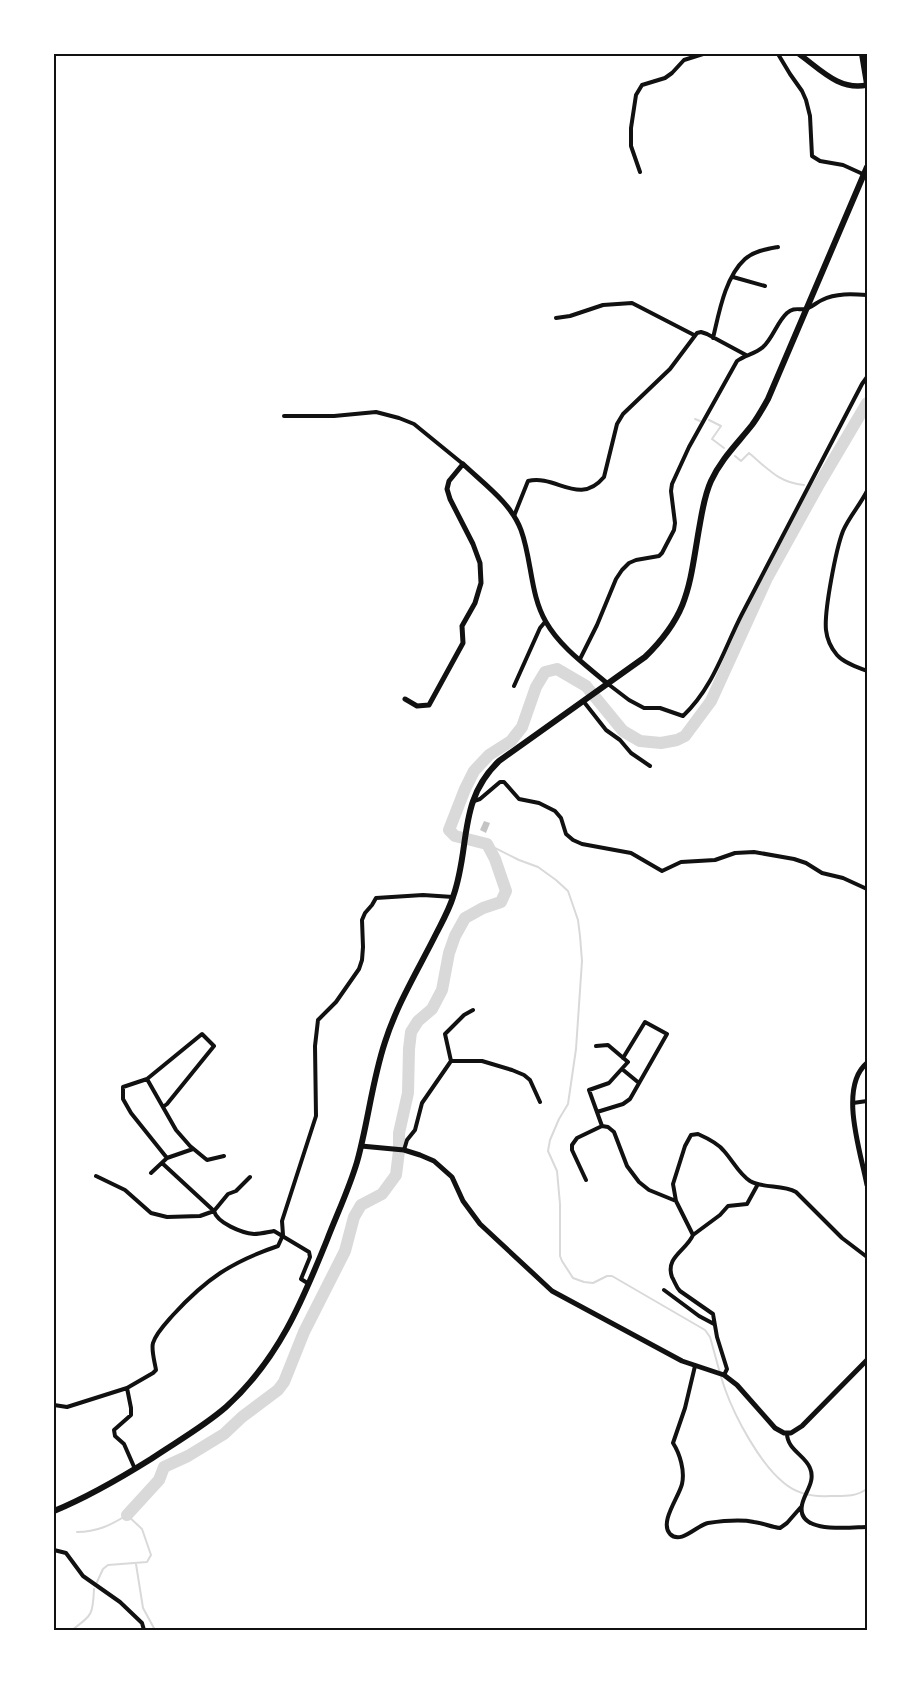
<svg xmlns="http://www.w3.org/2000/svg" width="921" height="1684" font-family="'PT Sans',sans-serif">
	<rect width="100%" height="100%" fill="#fff"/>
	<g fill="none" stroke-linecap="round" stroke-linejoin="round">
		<!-- stream -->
		<path stroke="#d9d9d9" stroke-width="2" d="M695,419l5,2
			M709,420l12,6 -9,13 12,9
			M735,456l6,5 8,-8c18,15 30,30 55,32
			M815,485l3,1
			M487,844l32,16 19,7 18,13 12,11 10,29 2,16 2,25 -6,88 -8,55 -9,15 -9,21 -2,11 9,20 3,33v52l2,5 11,17 11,4 9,1 14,-7h5l93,54 5,7c5,17 9,35 15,52 10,28 35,75 59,94 13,11 30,14 46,13 15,0 25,1 37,-7
			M77,1532c20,0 34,-7 50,-17l15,14 9,26 -4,7 -39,3 -5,4 -6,13
			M136,1564l7,44 12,22
			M72,1630c20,-15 21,-15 22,-41"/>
		<!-- river -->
		<path stroke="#d9d9d9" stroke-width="12" d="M127,1515l32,-35 5,-13 24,-11 36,-22 18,-17 36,-27 6,-8 20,-50 41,-81 9,-34 7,-12 21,-11 14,-19 3,-24v-18l9,-40 1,-44 2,-17 7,-11 14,-12 10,-19 7,-37 6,-17 10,-18 18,-10 18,-6 5,-11 -11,-32 -8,-15 -32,-8 -6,-6 16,-41 9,-18 15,-16 22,-14 11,-14 14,-40 9,-15 12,-3 29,17 37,45 17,10 21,2 16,-3 8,-4 26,-35 56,-123 51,-92 49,-83"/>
	</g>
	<!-- building -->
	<path fill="#c4c4c4" d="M484,821l6,2 -4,10 -6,-3z"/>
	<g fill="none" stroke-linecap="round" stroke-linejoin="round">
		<!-- minor -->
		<path stroke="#111" stroke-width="4" d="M778,54l12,20 12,17 4,9 4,16 2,40 8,5 23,4 22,10
			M640,172l-9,-26v-18l5,-33 6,-10 23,-7 7,-5 12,-13 19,-6
			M733,277l32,9
			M556,318l14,-2 33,-11 29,-2 62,32
			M713,338c6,-25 12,-61 32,-79 9,-8 22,-10 33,-12
			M284,416h50l42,-4 23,6 15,6 49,40
			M867,491c-7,14 -18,26 -24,40 -7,18 -19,80 -17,99 1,9 5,18 11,25 7,8 20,12 30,16
			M514,516l14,-35c28,-7 51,26 76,-4l13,-53 6,-10 47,-45 27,-36 4,-1 6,2 39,21
			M580,659l17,-34 19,-46 6,-9 7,-7 7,-3 23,-4 3,-3 12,-23 1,-7 -4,-32 1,-7 17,-37 48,-86c8,-6 18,-7 26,-14 10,-9 14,-25 24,-34 7,-6 11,-3 18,-4 6,-1 12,-7 17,-9 14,-7 30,-6 45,-5
			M608,684l21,16 15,8h16l23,8c30,-28 41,-67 59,-102 40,-77 80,-153 120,-230l5,-7
			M514,686l26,-58 5,-6
			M584,702l22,28 14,10 11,13 19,13
			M474,801l6,-2 20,-17h4l15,17 20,4 16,8 6,7 5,16 7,6 9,4 49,9 31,18 19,-9 34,-2 20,-7 19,-1 40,7 12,4 16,10 21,5 24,11
			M596,1046l12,-1 20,17 -19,21 -20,7 13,36
			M451,1061h31l30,9 12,5 6,5 10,22
			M622,1069l17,14
			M147,1079l29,51 14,16 17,14 17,-4
			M853,1103l14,-2
			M163,1107l4,-3 47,-58 -12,-12 -55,45 -24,8v12l8,14 36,45
			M597,1112l26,-8 7,-5 37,-65 -22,-12 -22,36
			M404,1150l3,-10 8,-10 7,-27 29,-42 -6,-27 19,-19 9,-5
			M162,1163l52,48c3,12 28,22 40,23 6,0 14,-2 20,-3l35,21 1,5 -9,22 8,5
			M151,1173l16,-15 26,-9
			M96,1176l29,14 26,23 16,4 33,-1 14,-5 14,-17 8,-3 14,-14
			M586,1180l-14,-30v-5l5,-7 25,-12 6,1 6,5 13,34 12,16 10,8 27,11
			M693,1235l27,-20 8,-9 19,-2 11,-20
			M664,1290l35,26 15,8
			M695,1366l-10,42 -12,35c7,11 12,28 9,41 -3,13 -23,38 -12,50 11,11 27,-9 38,-11 14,-2 32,-4 46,-1 9,1 17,5 26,6l7,-5 14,-16
			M724,1375l3,-6 -10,-32 -4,-23 -33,-23c-4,-4 -5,-9 -8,-14 -7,-20 14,-26 21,-42l-17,-34 -3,-17 12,-38 6,-11 7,-1c9,4 20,9 26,17 9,10 15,23 26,30 14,8 32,3 46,11l46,46 25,19
			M127,1388l4,20v7l-17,15 1,6 9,8 11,25
			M54,1405l13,2 60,-19 26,-15 3,-3c-1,-7 -5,-20 -3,-27 3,-10 13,-20 20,-28 33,-36 58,-53 105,-69l5,-11 -1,-14 34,-105 -1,-70 3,-26 18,-18 23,-33 3,-9 1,-13 -1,-27 3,-7 7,-8 4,-7 47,-3 30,2
			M787,1433c0,17 18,22 23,35 6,14 -6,25 -8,37 -6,30 50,22 65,22
			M54,1550l12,3 17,23 37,26 22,21 2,7"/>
		<!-- tertiary -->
		<path stroke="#111" stroke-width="5" d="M405,699l12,7 12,-1 34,-62 -1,-17 13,-23 6,-20 -1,-20 -7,-19 -23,-45 -3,-10 2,-8 14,-17c21,20 48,39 58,66 11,30 9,65 25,92 14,25 41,44 62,62
			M867,1063c-29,24 -6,90 0,122
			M361,1146l43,4 16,5 14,6 18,16 11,24 17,23 72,67 130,70 42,14 13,10 38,43 9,5h7l11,-7 65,-66"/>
		<!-- secondary -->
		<path stroke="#111" stroke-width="5.5" d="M799,54c21,15 40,37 68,31"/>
		<!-- trunk -->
		<path stroke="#111" stroke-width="6" d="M862,54l5,30
			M54,1511c34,-14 65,-32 97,-52 25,-17 52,-32 75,-52 52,-47 76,-105 101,-167 10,-26 22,-51 30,-78 11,-39 15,-81 28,-120 12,-38 33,-72 51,-108 6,-12 13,-24 17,-37 18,-50 4,-96 46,-136l146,-104c44,-43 44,-70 54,-128 3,-16 5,-33 12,-48 10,-22 26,-37 41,-56 6,-8 11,-17 16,-26l99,-232"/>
	</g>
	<!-- border -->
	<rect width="921" height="1684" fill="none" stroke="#ffffff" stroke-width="110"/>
	<rect x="55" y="55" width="811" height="1574" fill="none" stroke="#111" stroke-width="2"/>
</svg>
